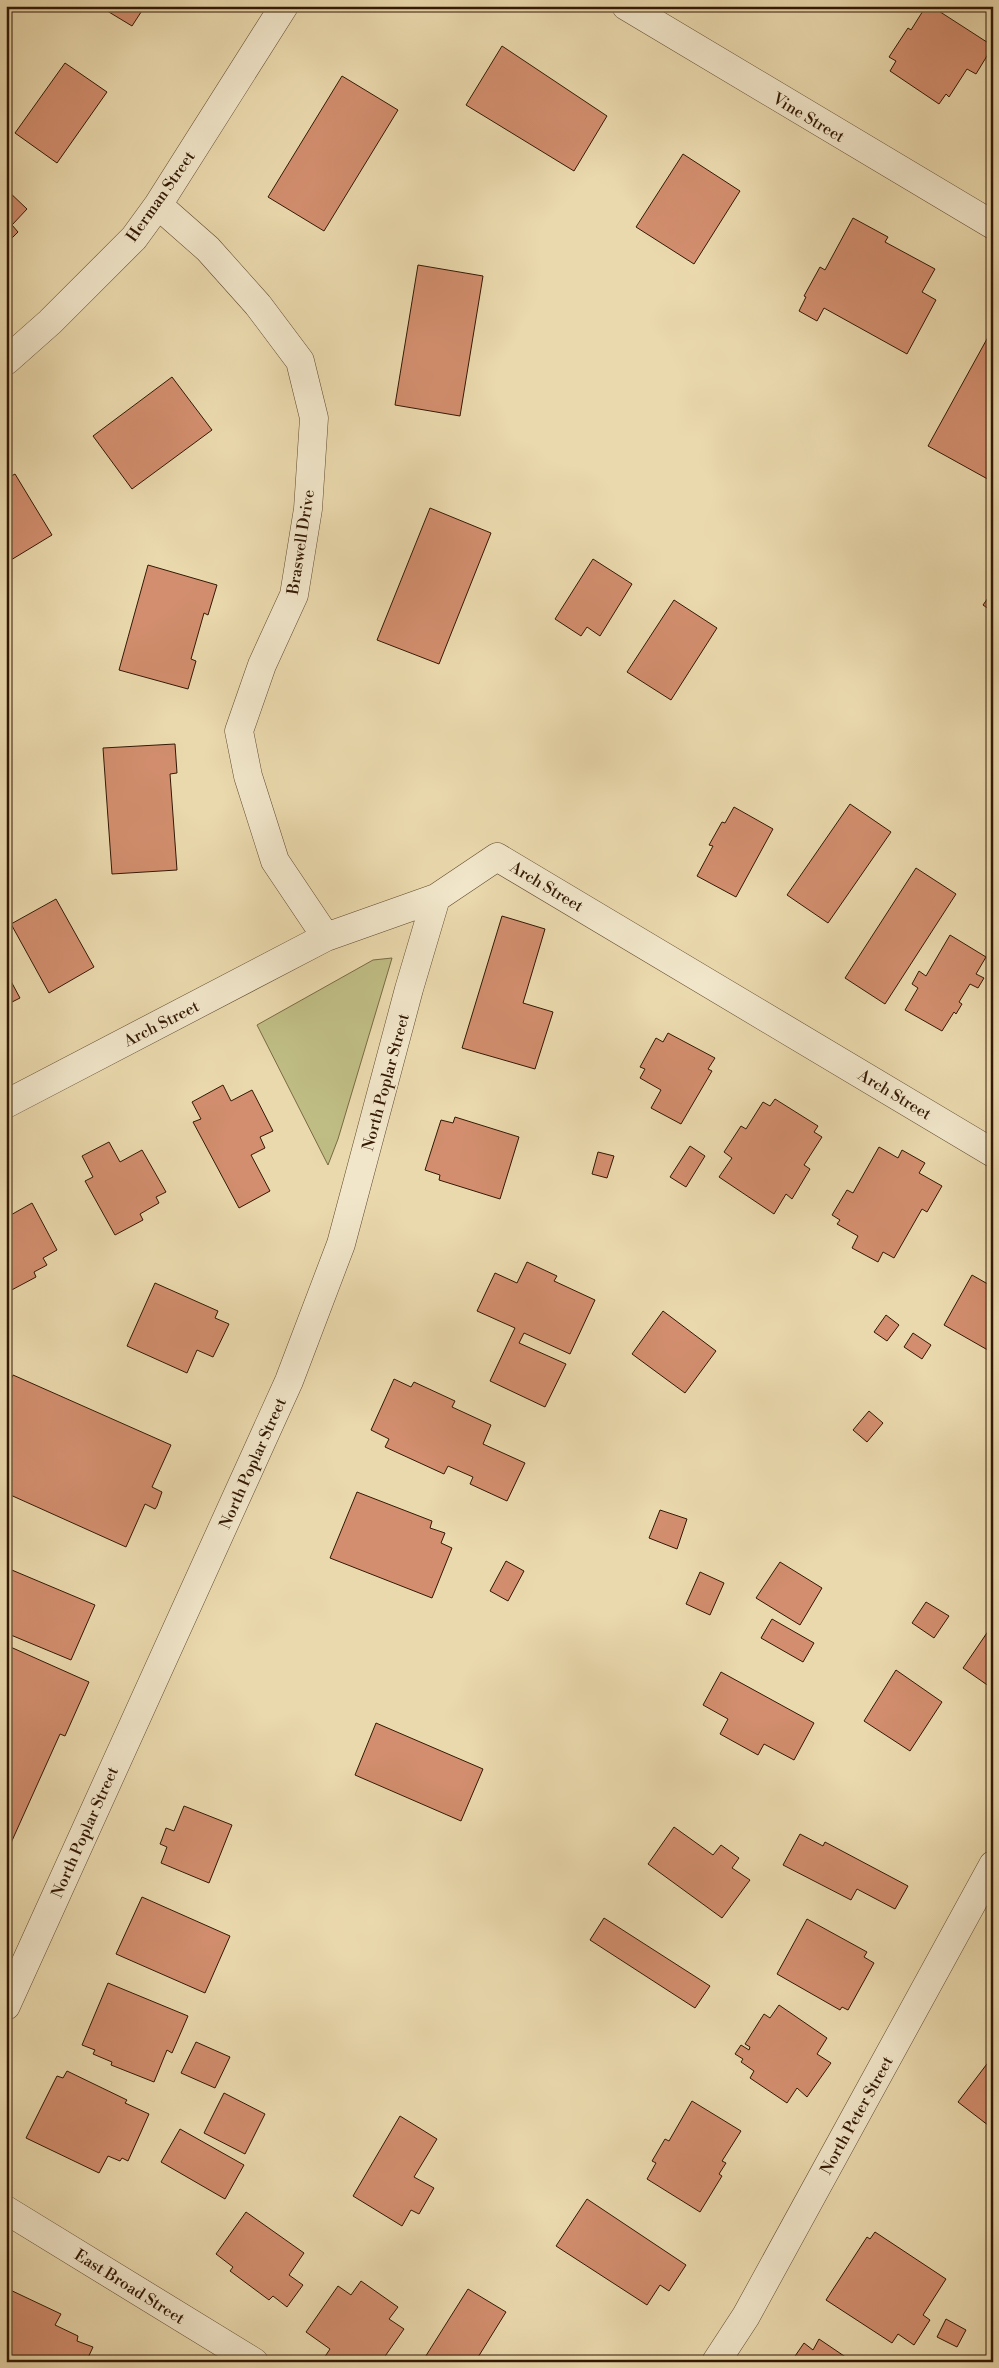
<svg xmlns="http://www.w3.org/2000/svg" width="999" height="2368" font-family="'Libre Bodoni',serif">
	<rect width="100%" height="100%" fill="#ead9ad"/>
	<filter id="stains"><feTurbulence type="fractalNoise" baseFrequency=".004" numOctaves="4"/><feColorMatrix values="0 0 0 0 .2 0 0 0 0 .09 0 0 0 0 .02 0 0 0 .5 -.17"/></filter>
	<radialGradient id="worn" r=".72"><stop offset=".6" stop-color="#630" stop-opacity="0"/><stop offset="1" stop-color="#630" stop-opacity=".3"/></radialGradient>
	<!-- green -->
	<path fill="#bfbd84" stroke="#796a44" d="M392,958l-54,181 -10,26 -71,-140 116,-65z"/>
	<!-- building -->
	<path fill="#d28e6e" stroke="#331804" d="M99,6h46l-13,20z
		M926,6h5l62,40 -17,28 -9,-5 -18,28 -3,-3 -7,10 -49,-33 6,-10 -7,-4 19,-29 3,2z
		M502,46l105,70 -33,55 -108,-66z
		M65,63l42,29 -50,71 -42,-30z
		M342,76l56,34 -74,121 -56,-34z
		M683,154l57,37 -46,73 -58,-37z
		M6,189l21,20 -15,16 6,7 -12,12z
		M853,218l35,19 -3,5 50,27 -13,23 14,8 -29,54 -83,-46 -7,13 -18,-10 7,-14 -2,-1 16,-29 5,3z
		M418,265l65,11 -23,140 -65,-11z
		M993,328v154l-65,-36z
		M172,377l40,53 -80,59 -39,-53z
		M15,474l37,61 -46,28v-84z
		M430,508l61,25 -52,131 -62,-24z
		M593,559l39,25 -32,52 -13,-9 -6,9 -26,-17z
		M148,565l69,20 -9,30 -4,-2 -13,46 5,2 -8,28 -69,-19z
		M993,591v21l-10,-7z
		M674,600l43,28 -46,72 -44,-28z
		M175,744l2,29 -7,1 7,96 -65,4 -9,-126z
		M850,804l41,28 -63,91 -41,-28z
		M734,807l39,22 -37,68 -39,-21 16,-30 -4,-1 13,-23 3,1z
		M916,868l40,26 -71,110 -40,-26z
		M56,899l38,68 -45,26 -38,-69z
		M502,916l43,13 -22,74 30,9 -18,57 -73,-21z
		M950,935l36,22 -10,17 8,4 -6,10 -8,-4 -11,18 3,2 -6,10 -2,-2 -12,19 -37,-21 13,-22 -6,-4 7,-13 7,5z
		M6,972l14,26 -14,7z
		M668,1033l47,25 -7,11 4,2 -31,53 -30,-16 10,-18 -21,-12 5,-9 -5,-2 16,-29 7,4z
		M223,1085l8,16 21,-11 21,41 -13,6 5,11 -14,7 19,36 -31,17 -46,-86 8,-3 -9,-17z
		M775,1099l43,27 -4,6 8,5 -18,28 6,4 -18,30 -6,-5 -12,20 -55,-37 13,-19 -8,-6 17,-26 5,3 17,-27 7,4z
		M455,1117l64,20 -19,62 -61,-19 1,-5 -15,-5 16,-50 12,3z
		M109,1142l11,20 22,-12 24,42 -10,5 3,6 -19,11 3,6 -28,15 -30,-54 8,-4 -11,-21z
		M690,1146l15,10 -19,31 -16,-10z
		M879,1147l19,11 4,-8 23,13 -6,10 23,13 -15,26 -5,-3 -28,49 -11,-6 -5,10 -26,-14 6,-12 -21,-12 3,-4 -8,-5 15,-25 6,3z
		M598,1152l16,4 -7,22 -15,-4z
		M32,1203l25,47 -14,8 4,7 -13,7 2,5 -30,16v-83l3,6z
		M527,1262l30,14 -3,5 41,19 -25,54 -46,-21 -5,10 47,21 -21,43 -55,-26 25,-53 -38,-17 18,-38 22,10z
		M972,1275l21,12v66l-49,-28z
		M155,1283l63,28 -3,7 14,6 -16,33 -16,-7 -10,23 -60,-27z
		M663,1311l53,40 -31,42 -53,-39z
		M886,1315l13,10 -12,16 -13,-9z
		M913,1333l18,12 -9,14 -18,-12z
		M13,1375l158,70 -19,42 10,5 -5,14 -2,3 -10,-5 -19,43 -120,-54v-102z
		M394,1379l17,8 3,-5 41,19 -3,6 39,18 -8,19 42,19 -18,38 -37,-17 3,-7 -25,-11 -4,8 -59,-27 4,-8 -18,-9z
		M869,1411l14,12 -16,19 -14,-12z
		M357,1492l75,29 -2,7 15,5 -4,10 11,5 -20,50 -102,-40z
		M660,1510l27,9 -10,30 -28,-11z
		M506,1561l18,10 -16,30 -18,-10z
		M780,1562l42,26 -22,37 -44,-27z
		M7,1568l88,37 -24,55 -65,-27z
		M700,1572l24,11 -14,32 -24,-11z
		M926,1602l23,14 -15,22 -22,-15z
		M772,1619l42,24 -11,19 -42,-24z
		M993,1624v65l-30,-21z
		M6,1645l83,37 -24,54 -5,-2 -54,120z
		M896,1670l46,32 -32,49 -46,-30z
		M721,1672l93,51 -20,37 -30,-16 -6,11 -38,-21 8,-15 -25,-14z
		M376,1723l107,46 -22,52 -106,-46z
		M184,1806l48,19 -23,58 -48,-20 6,-16 -7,-3 2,-5 4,-11 8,3z
		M674,1827l39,28 8,-10 18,13 -7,10 18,12 -28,38 -74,-54z
		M800,1834l23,12 2,-4 83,44 -13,23 -38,-20 -6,11 -68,-35z
		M142,1897l88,39 -25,57 -89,-39z
		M604,1918l106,68 -15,22 -105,-68z
		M807,1919l60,33 -3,5 10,6 -26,47 -6,-3 -2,3 -63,-36z
		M108,1983l80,33 -16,37 -5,-3 -13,32 -43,-17 1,-3 -19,-8 2,-4 -13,-5z
		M779,2005l48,33 -10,16 14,9 -24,34 -10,-9 -10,15 -37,-25 4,-7 -13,-9 2,-3 -8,-5 6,-9 8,5 1,-3 -5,-3 19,-30 6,4z
		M196,2042l34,15 -15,31 -34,-15z
		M993,2056v73l-35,-27z
		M67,2071l60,29 -2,3 24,11 -21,47 -6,-3 -2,3 -12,-5 -9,17 -73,-35 31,-62 6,2z
		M224,2093l41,21 -20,40 -41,-21z
		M692,2101l49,30 -19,30 4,2 -7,11 3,2 -22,36 -53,-33 9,-16 -4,-2 13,-22 4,2z
		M400,2116l37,23 -23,38 20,11 -15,26 -8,-4 -9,16 -49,-30z
		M180,2129l64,36 -19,34 -64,-37z
		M587,2199l99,66 -17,26 -9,-6 -13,20 -91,-59z
		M246,2212l58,41 -15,22 14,10 -16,22 -14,-11 -4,4 -39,-29 3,-4 -17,-13z
		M875,2232l71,47 -23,36 7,5 -16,25 -16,-11 -6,9 -66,-43 41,-63 3,2z
		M361,2281l37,26 -9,12 15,10 -23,33h-52l-5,-4 6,-9 -24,-17 32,-46 13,9z
		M6,2288l55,26 -6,11 23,11 -1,5 16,6 -7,15h-80z
		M468,2289l38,23 -31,50h-53z
		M946,2319l20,11 -9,17 -20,-10z
		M819,2339l34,23h-62l13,-19 9,7z"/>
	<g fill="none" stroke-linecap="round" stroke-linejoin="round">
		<!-- minor casing -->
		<g stroke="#61482e" stroke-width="29">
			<path id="minor" d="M158,205l50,44 50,56 42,56 14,57 -6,91 -14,86 -32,70 -23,66 9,45 27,85 51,76
				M6,361l44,-39 84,-84 24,-33 126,-199
				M6,1104l320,-167 110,-39 61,-41 496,296
				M6,2006l283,-625 52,-137 68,-255 27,-91
				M6,2210l248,152"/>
		</g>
		<!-- tertiary casing -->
		<g stroke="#61482e" stroke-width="29">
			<path id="tertiary" d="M626,6l367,219
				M716,2362l30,-46 247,-451"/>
		</g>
		<!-- minor -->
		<use href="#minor" stroke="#f1e6ca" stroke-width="28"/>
		<!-- tertiary -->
		<use href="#tertiary" stroke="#f1e6ca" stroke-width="28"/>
	</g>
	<g text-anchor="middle" stroke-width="4" stroke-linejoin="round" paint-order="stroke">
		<!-- street labels -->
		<g font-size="16" fill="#331804" stroke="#f1e6ca">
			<text transform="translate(809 117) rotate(31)" y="6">Vine Street</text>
			<text transform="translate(160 196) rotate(-55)" y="6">Herman Street</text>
			<text transform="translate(300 542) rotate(-81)" y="6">Braswell Drive</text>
			<text transform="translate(547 886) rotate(31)" y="6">Arch Street</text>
			<text transform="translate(161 1023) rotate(-27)" y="6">Arch Street</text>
			<text transform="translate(385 1082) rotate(-75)" y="6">North Poplar Street</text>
			<text transform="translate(895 1094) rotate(31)" y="6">Arch Street</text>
			<text transform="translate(252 1463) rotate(-66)" y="6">North Poplar Street</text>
			<text transform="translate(84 1832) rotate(-66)" y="6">North Poplar Street</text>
			<text transform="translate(856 2115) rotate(-61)" y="6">North Peter Street</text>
			<text transform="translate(130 2286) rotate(32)" y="6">East Broad Street</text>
		</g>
	</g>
	<!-- margin -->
	<rect width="999" height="2368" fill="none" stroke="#ead9ad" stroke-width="25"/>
	<rect x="8" y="8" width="984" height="2353" fill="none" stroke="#331804" stroke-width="2.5"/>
	<rect x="12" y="12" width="974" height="2343" fill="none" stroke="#331804"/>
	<rect width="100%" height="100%" filter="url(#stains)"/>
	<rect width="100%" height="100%" fill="url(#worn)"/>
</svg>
